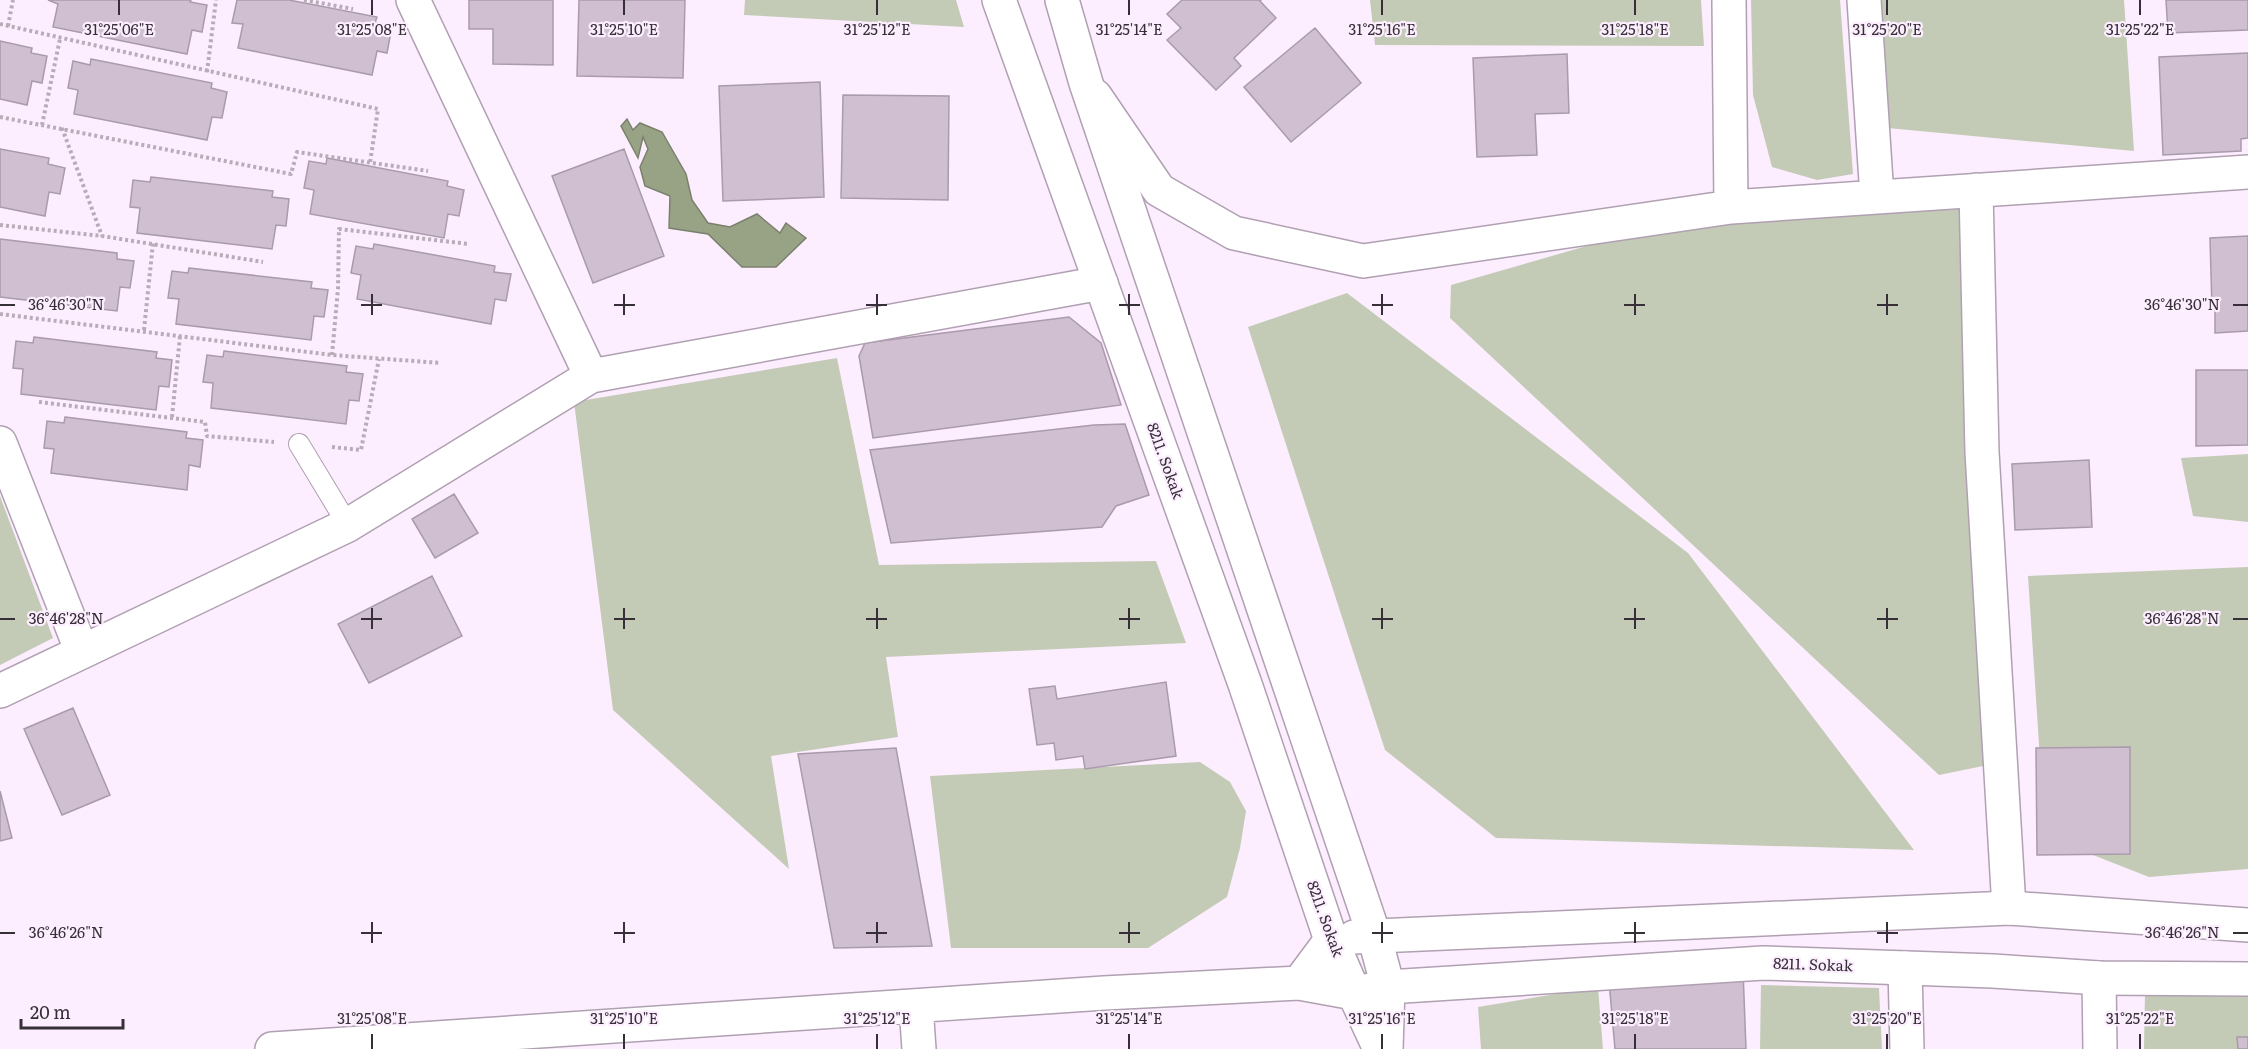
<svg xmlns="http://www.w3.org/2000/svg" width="2248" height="1049" font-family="Literata,serif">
	<rect width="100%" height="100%" fill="#fceefe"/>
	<!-- green -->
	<path fill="#c3cbb6" d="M745,0h211l8,27 -220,-12z
		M1370,0h331l3,46 -329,-1z
		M1751,0h89l13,174 -36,6 -45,-13 -19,-72z
		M1872,0h252l10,151 -257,-24z
		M1964,191l24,574 -49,10 -489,-457 1,-33 191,-55z
		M1347,293l341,260 226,297 -418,-12 -111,-88 -137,-423z
		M837,358l42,207 277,-4 30,82 -300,14 12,80 -127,19 18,113 -176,-159 -39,-308z
		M2248,454v68l-55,-6 -12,-58z
		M0,496l53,142 -53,27z
		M2248,567v302l-99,8 -79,-31 -26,-25 -16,-245z
		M1200,762l30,20 16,29 -6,37 -13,49 -79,51h-197l-21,-172z
		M1761,985l118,3 3,61h-122z
		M1598,987l5,62h-122l-3,-42z
		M2145,994l103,3v52h-104z"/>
	<!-- water -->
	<path fill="#98a285" stroke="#7b806e" stroke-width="1.5" d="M627,119l6,11 7,-7 22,9 24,42 6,26 16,23 22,4 27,-13 23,19 6,-10 20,15 -30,29h-34l-34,-33 -39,-6 1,-32 -25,-10 -5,-19 8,-18 -5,-12 -5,21 -17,-32z"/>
	<!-- building -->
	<path fill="#cfbfd1" stroke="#aa9aac" stroke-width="1.5" d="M48,0h143l-1,2 17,3 -5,27 -10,-2 -5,24 -134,-27 5,-23z
		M237,0h52l88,17 -2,6 17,3 -5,27 -10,-2 -5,24 -134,-27 5,-24 -11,-1z
		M469,0h84v65l-60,-1v-35h-24z
		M579,0h106l-2,78 -106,-2z
		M1182,0h79l-1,1 16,17 -42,40 7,8 -25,24 -49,-50 14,-12 -14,-14z
		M2166,0h82v30l-80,3z
		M1315,28l46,55 -70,59 -47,-55z
		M0,41l32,7 -1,5 16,3 -5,27 -10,-2 -5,24 -27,-6z
		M2248,53v85l-7,1v12l-78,4 -4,-98z
		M1567,54l2,59 -34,1 2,41 -60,2 -4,-99z
		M91,59l121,24 -1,5 16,4 -5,26 -10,-1 -5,23 -133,-26 4,-24 -10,-2 5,-27 17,4z
		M820,82l4,115 -101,4 -4,-115z
		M843,95l106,1 -1,104 -107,-2z
		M0,149l49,9 -1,6 17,4 -5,26 -11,-2 -4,24 -45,-9z
		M624,149l40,107 -71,27 -41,-107z
		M327,158l121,23 -1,5 17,4 -5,26 -11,-2 -4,24 -134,-24 4,-24 -10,-2 5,-27 17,3z
		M151,177l122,14 -1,6 17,2 -3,27 -10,-1 -4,24 -135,-16 3,-25 -10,-1 3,-27 17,2z
		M2248,236v95l-33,2v-24h-3l-2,-71z
		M0,239l117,14v6l17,2 -4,27 -10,-1 -3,24 -117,-14z
		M374,244l121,22 -1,6 17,2 -5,27 -11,-2 -4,25 -134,-25 4,-24 -10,-2 5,-27 17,3z
		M189,268l123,14 -1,6 17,2 -4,27 -10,-1 -3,24 -135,-16 3,-25 -11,-1 4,-27 16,2z
		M1069,317l32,26 20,62 -248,33 -14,-82 6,-13z
		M34,337l123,15 -1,6 16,2 -3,27 -10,-1 -3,24 -135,-16 2,-25 -10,-1 3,-27 17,2z
		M224,351l123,15 -1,6 17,2 -4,27 -10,-1 -3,24 -135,-16 2,-25 -10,-1 4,-27 16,2z
		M2196,370h52v75l-52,1z
		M65,417l122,15 -1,6 17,2 -3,27 -11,-2 -2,25 -136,-17 3,-24 -10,-1 3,-27 17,2z
		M1125,424l24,71 -33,11 -14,21 -211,16 -21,-93 224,-25z
		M2089,460l3,67 -77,3 -3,-66z
		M454,494l24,39 -43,25 -23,-39z
		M432,576l30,60 -93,47 -31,-59z
		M1166,682l10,74 -91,13 -2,-13 -27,4 -2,-17 -17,2 -8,-56 26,-3 2,13z
		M73,708l37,87 -48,20 -38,-86z
		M2130,747v107l-93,1 -1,-107z
		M896,748l36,198 -98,2 -36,-194z
		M0,791l12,47 -12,3z
		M1743,970l3,79h-131l-6,-68z
		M2237,1037h11v12h-10z"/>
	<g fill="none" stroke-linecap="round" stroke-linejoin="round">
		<!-- lane casing -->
		<g stroke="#b0a0b2" stroke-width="22">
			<path id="lane" d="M299,444l49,81"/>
		</g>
		<!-- street casing -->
		<g stroke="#b0a0b2" stroke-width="36">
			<path id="street" d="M413,0l178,376
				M1729,0l2,207
				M1864,0l13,197
				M1095,96l64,94 75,43 129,28 368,-54 517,-35
				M1976,190l6,262 27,456
				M0,443l82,209
				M0,691l348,-166 243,-149 510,-93
				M1905,968l2,81
				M2099,978l1,71
				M1299,983l32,-43
				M916,1006l3,43
				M272,1049l832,-56 195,-10 55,10 26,56
				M1386,1049l2,-62"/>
		</g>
		<!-- secondary casing -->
		<g stroke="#b0a0b2" stroke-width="36">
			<path id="secondary" d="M999,0l246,684 86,256 23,53 34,-6 375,-24 230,8 106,7 149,1
				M1062,0l24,83 288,852 14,52
				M1354,937l655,-29 239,17"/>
		</g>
		<!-- path -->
		<path stroke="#b8acb9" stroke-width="4" stroke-dasharray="3 3" stroke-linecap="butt" d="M304,0l49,9
			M0,24l378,85 -8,54
			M8,26l5,-26
			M207,72l9,-72
			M0,117l291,57 6,-22 131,19
			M42,125l18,-86
			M62,128l40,108
			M0,225l102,11 161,26
			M0,314l332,41 109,8
			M144,330l9,-87
			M332,355l6,-66 1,-60 130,15
			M39,402l166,20 2,14 67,6
			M172,417l8,-81
			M332,447l29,3 18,-91"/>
		<!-- lane -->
		<use href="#lane" stroke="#fff" stroke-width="20"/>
		<!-- street -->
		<use href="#street" stroke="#fff" stroke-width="33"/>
		<!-- secondary -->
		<use href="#secondary" stroke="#fff" stroke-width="33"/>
	</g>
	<!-- ticks -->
	<path fill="none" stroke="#362f37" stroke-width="2" d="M119,0v15M372,0v15M624,0v15M877,0v15M1129,0v15M1382,0v15M1635,0v15M1887,0v15M2140,0v15M372,294v21M624,294v21M877,294v21M1129,294v21M1382,294v21M1635,294v21M1887,294v21M0,305h15M361,305h21M614,305h21M866,305h21M1119,305h21M1372,305h21M1624,305h21M1877,305h21M2233,305h15M372,608v21M624,608v21M877,608v21M1129,608v21M1382,608v21M1635,608v21M1887,608v21M0,619h15M361,619h21M614,619h21M866,619h21M1119,619h21M1372,619h21M1624,619h21M1877,619h21M2233,619h15M372,922v21M624,922v21M877,922v21M1129,922v21M1382,922v21M1635,922v21M1887,922v21M0,933h15M361,933h21M614,933h21M866,933h21M1119,933h21M1372,933h21M1624,933h21M1877,933h21M2233,933h15M372,1034v15M624,1034v15M877,1034v15M1129,1034v15M1382,1034v15M1635,1034v15M1887,1034v15M2140,1034v15"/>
	<g text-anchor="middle" stroke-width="4.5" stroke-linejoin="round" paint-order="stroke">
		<!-- street labels -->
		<g font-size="15" fill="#362f37" stroke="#fceefe">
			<text transform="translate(1165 461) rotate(70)" y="5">8211. Sokak</text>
			<text transform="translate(1325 919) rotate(70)" y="5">8211. Sokak</text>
			<text transform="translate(1813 965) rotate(2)" y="5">8211. Sokak</text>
		</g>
	</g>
	<g font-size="15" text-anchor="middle" fill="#362f37" stroke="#fceefe" stroke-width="4.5" stroke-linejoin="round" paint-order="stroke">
		<text x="119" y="35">31°25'06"E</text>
		<text x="372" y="35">31°25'08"E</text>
		<text x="624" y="35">31°25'10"E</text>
		<text x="877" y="35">31°25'12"E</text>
		<text x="1129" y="35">31°25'14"E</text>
		<text x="1382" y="35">31°25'16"E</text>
		<text x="1635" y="35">31°25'18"E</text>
		<text x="1887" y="35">31°25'20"E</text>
		<text x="2140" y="35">31°25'22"E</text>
		<text x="66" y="310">36°46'30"N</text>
		<text x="2182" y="310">36°46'30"N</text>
		<text x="66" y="624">36°46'28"N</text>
		<text x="2182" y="624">36°46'28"N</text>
		<text x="66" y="938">36°46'26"N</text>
		<text x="2182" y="938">36°46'26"N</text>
		<text x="372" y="1024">31°25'08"E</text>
		<text x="624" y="1024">31°25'10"E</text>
		<text x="877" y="1024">31°25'12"E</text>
		<text x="1129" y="1024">31°25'14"E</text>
		<text x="1382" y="1024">31°25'16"E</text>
		<text x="1635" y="1024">31°25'18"E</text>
		<text x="1887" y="1024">31°25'20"E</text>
		<text x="2140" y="1024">31°25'22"E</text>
	</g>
	<!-- scale -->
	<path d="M21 1019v9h102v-9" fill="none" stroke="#362f37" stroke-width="3"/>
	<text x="30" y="1019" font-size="18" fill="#362f37" stroke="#fceefe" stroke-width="4.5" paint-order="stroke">20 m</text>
</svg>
